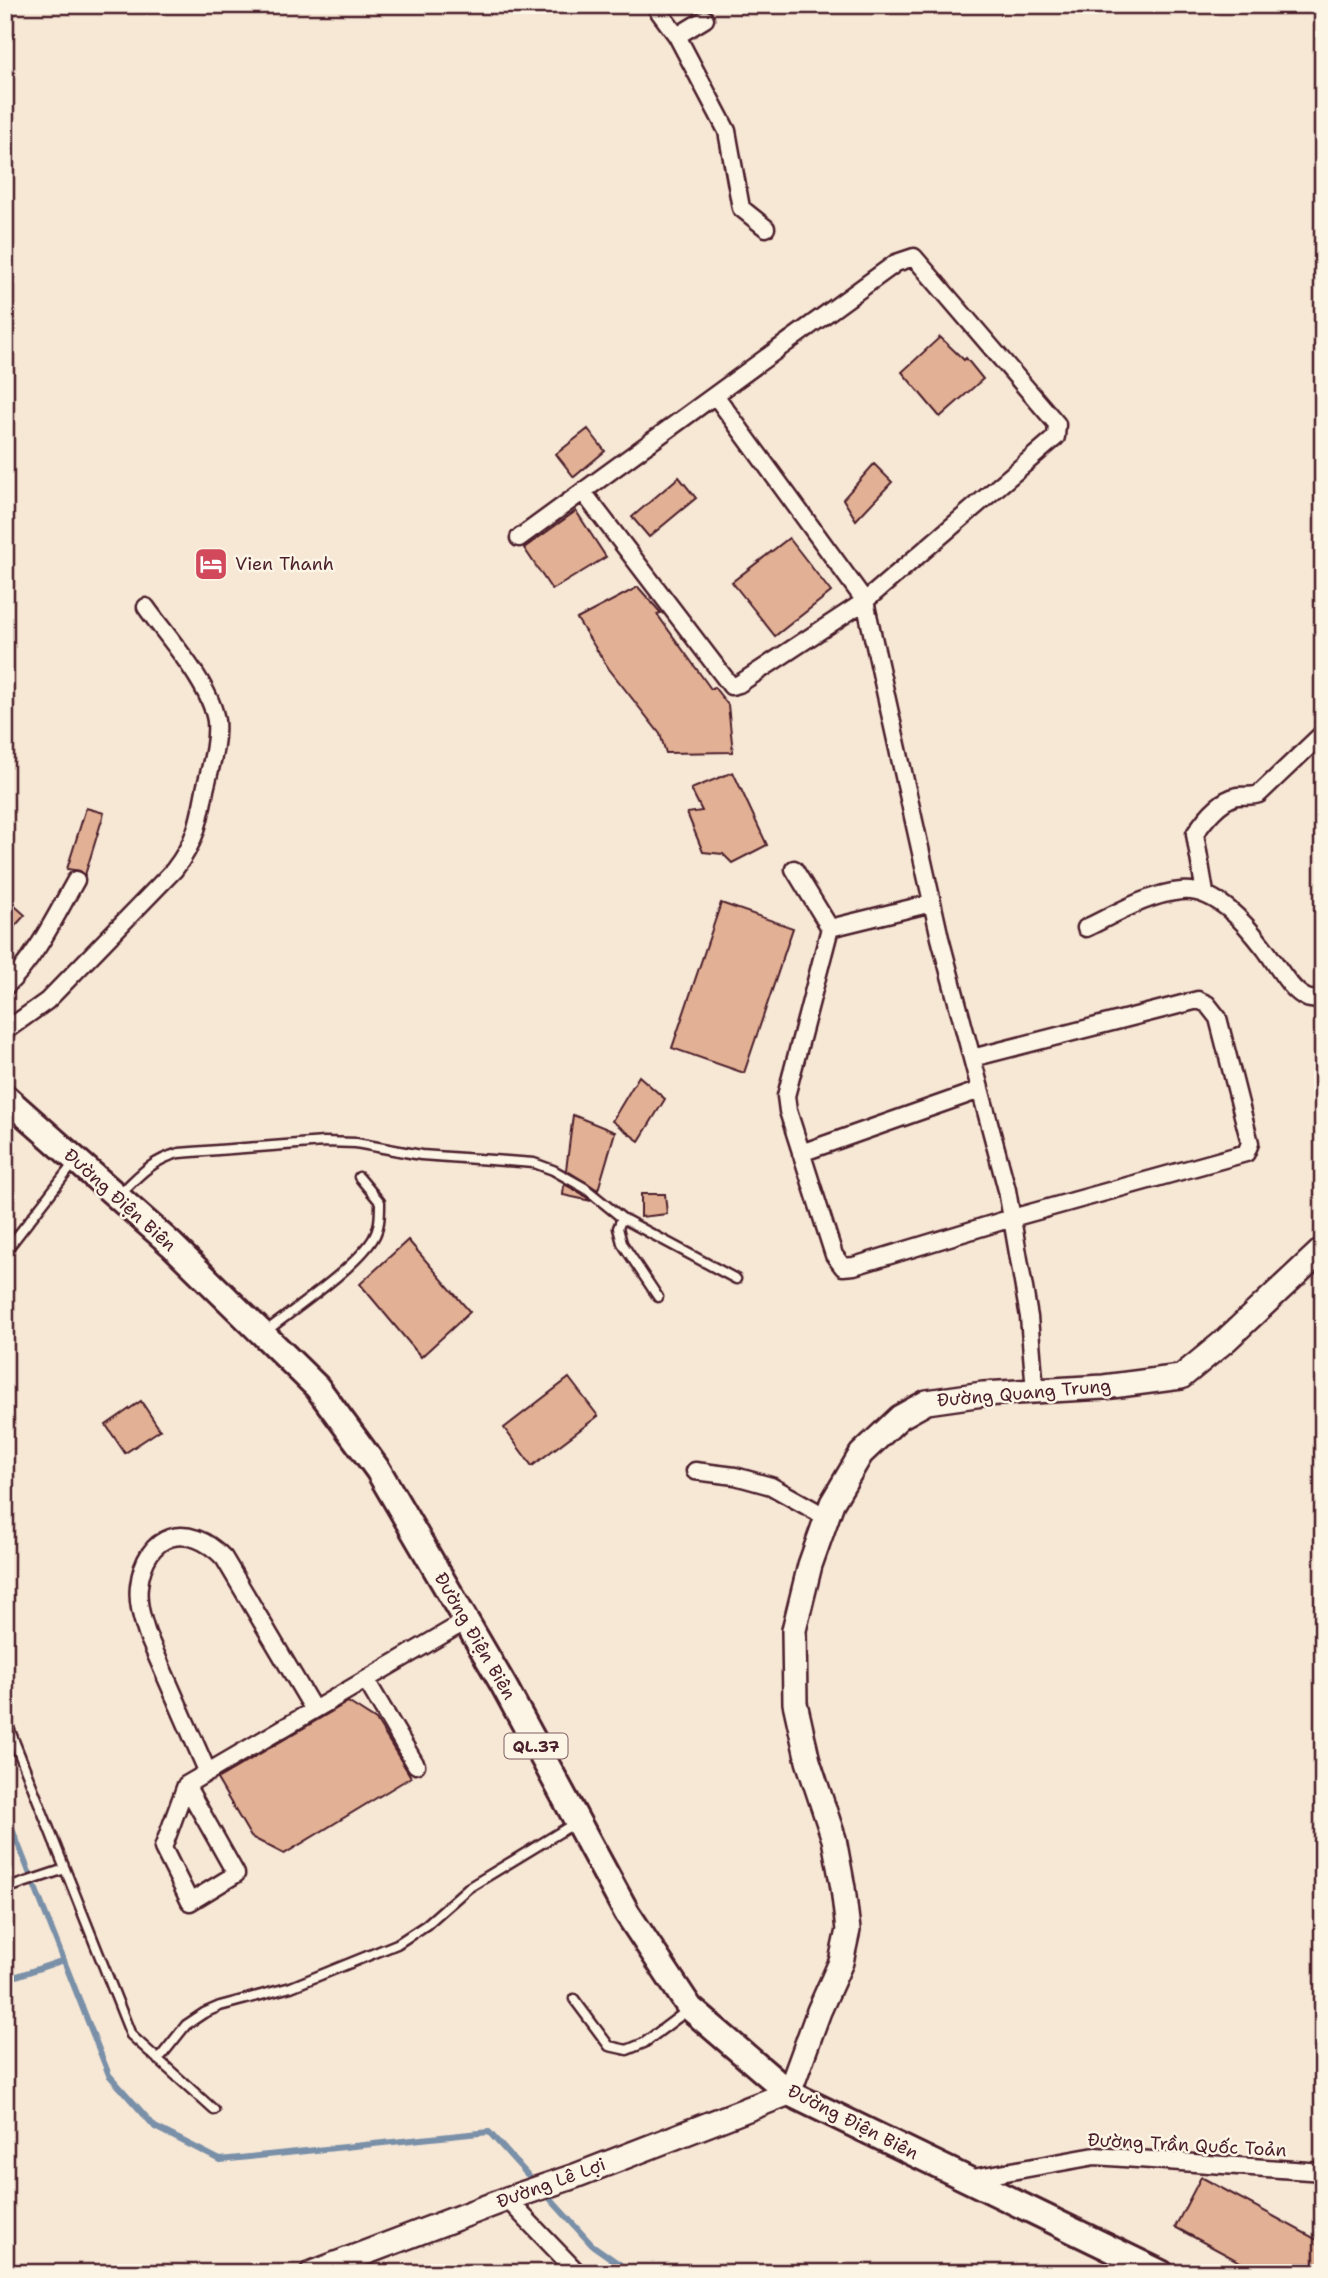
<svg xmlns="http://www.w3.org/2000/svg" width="1328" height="2278" font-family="'Shantell Sans',sans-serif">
	<rect width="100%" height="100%" fill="#f7e7d5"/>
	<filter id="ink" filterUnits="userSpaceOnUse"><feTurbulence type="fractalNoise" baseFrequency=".0143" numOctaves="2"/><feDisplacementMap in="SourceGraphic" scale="14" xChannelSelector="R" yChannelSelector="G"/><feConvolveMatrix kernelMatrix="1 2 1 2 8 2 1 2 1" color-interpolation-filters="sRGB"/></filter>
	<g filter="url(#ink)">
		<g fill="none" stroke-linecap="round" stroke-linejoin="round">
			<!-- stream -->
			<path stroke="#7990a8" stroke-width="6" d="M5,1811l104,264 46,52 65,33 269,-28 47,52
				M5,1980l59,-20
				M544,2192l48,53 40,28"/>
		</g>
		<!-- building -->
		<path fill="#e2b094" stroke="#4a1f2b" stroke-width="2" d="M940,337l24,23 2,-2 17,21 -43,38 -38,-45z
			M588,429l17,22 -31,26 -18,-23z
			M874,464l18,18 -36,38 -13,-21z
			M679,477l17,21 -47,39 -17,-20z
			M576,511l30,46 -54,33 -28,-42z
			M789,538l42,54 -56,44 -43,-54z
			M638,587l23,26 -4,1 54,75 3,-2 14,18 5,47 -67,1 -6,-19 -51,-65 -32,-50z
			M733,772l34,73 -35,18 -9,-9 -20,-2 -16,-39 15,-2 -11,-22z
			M86,808l18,5 -19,62 -5,-4 -13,-2z
			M5,897l20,18 -20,22z
			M721,903l72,25 -49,145 -72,-25z
			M639,1076l26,23 -26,42 -27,-20z
			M573,1115l42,17 -17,58 -32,-20z
			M564,1184l17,9 10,8 -28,-6z
			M641,1194h24l2,20 -26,3z
			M408,1240l62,72 -49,45 -61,-73z
			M569,1378l29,38 -66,50 -28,-38z
			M141,1401l19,29 -35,23 -19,-28z
			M348,1702l28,18 35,57 -127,77 -33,-17 -34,-58z
			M1201,2177l122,66v30h-63l-85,-46z"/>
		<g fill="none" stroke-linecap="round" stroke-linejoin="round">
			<!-- lane casing -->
			<g stroke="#4a1f2b" stroke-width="13">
				<path id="lane" d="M119,1195c19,-19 33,-35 60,-42l145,-11 32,1 65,12 113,8 19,7 32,18 37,30 114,61
					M622,1218l-4,10 4,15 36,54
					M5,1252l69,-89
					M265,1332c28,-22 91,-65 108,-93 7,-11 7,-24 7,-37l-21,-25
					M5,1718l126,317 83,75
					M5,1889l60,-20
					M574,1999l35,47 18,4 17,-7 44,-33
					M158,2060l28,-35 18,-12 16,-7 71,-19 106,-43 29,-19 42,-37 107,-65"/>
			</g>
			<!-- street casing -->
			<g stroke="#4a1f2b" stroke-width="21">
				<path id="street" d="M654,5l23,31 50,95 14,77 25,20
					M677,36l28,-17
					M715,395l150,206 75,337 67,252 22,127 6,74
					M519,538l377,-275 18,-6 143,167 -1,13 -191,164 -126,83 -8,2 -148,-194
					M794,869l36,59 -44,168 2,15 46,144 9,12 11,-1 158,-48 234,-65 4,-10 -32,-125 -11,-14 -9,-4 -226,58
					M1205,893l-10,-59c9,-14 25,-34 42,-38 8,-1 14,1 22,-2l64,-61
					M830,928l102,-25
					M1086,928c29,-14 62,-34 95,-37 34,-4 65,33 84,58 10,13 26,43 42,49 4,2 11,1 16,2
					M5,987c31,-29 50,-70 71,-107
					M5,1031l42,-30 127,-131c21,-27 25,-47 31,-80 5,-22 13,-46 11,-69 -5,-36 -49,-84 -70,-114
					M801,1153l179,-63
					M695,1471l40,5 36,10 57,32
					M366,1680l50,85
					M208,1773l-61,-139c-5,-16 -10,-31 -8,-48 6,-53 49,-66 85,-28l90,152
					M186,1785l50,89 -46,28 -27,-54 23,-63 280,-164
					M967,2179l128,-23 228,16
					M507,2199l71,74"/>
			</g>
			<!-- secondary casing -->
			<g stroke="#4a1f2b" stroke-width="28">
				<path id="secondary" d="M312,2273l195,-74 68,-23 214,-83 30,-82 22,-49 7,-32 -5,-42 -9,-49 -26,-78 -13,-58 -1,-73 16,-65 22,-62 29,-49 39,-37 27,-15 56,-8 121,-7 77,-10 45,-37 97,-91"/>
			</g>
			<!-- primary casing -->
			<g stroke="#4a1f2b" stroke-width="30">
				<path id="primary" d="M5,1097l167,148 145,142 61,83 126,216 123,227 63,95 99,85 372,180"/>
			</g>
			<!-- lane -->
			<use href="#lane" stroke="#fcf5e5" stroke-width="8"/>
			<!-- street -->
			<use href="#street" stroke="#fcf5e5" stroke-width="16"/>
			<!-- secondary -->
			<use href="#secondary" stroke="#fcf5e5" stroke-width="23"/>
			<!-- primary -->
			<use href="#primary" stroke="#fcf5e5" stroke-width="24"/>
		</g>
	</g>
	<!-- icons -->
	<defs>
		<g id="hotel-square" transform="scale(1.75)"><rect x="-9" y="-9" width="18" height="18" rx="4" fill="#d1495b" stroke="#fcf5e5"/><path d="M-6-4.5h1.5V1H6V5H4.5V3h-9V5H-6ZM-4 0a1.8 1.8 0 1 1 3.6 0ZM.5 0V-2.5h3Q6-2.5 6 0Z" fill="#fff"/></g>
	</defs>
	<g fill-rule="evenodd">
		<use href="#hotel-square" x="211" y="564"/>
	</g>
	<g text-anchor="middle" stroke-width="5" stroke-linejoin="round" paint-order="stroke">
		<!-- shield labels -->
		<rect fill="#fcf5e5" stroke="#7f5f63" stroke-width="2" x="504.5" y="1733.5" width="63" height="25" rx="5"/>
		<g font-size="16" font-weight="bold" fill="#4a1f2b">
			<text x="536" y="1752">QL.37</text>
		</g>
		<!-- poi labels -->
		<g font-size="18" fill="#4a1f2b" stroke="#fcf5e5" text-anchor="start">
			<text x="235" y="570">Vien Thanh</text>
		</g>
		<!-- street labels -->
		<g font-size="18" fill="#4a1f2b" stroke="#fcf5e5">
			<text transform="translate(120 1200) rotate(42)" y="6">Đường Điện Biên</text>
			<text transform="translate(1024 1393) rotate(-5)" y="6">Đường Quang Trung</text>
			<text transform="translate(475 1636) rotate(60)" y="6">Đường Điện Biên</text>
			<text transform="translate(853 2122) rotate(27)" y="6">Đường Điện Biên</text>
			<text transform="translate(1187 2145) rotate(3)" y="6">Đường Trần Quốc Toản</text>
			<text transform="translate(551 2183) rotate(-20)" y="6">Đường Lê Lợi</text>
		</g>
	</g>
	<!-- margin -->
	<rect width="1328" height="2278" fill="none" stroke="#fcf5e5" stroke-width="28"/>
	<rect x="14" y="14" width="1300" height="2250" fill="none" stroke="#4a1f2b" stroke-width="2.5" filter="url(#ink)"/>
</svg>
